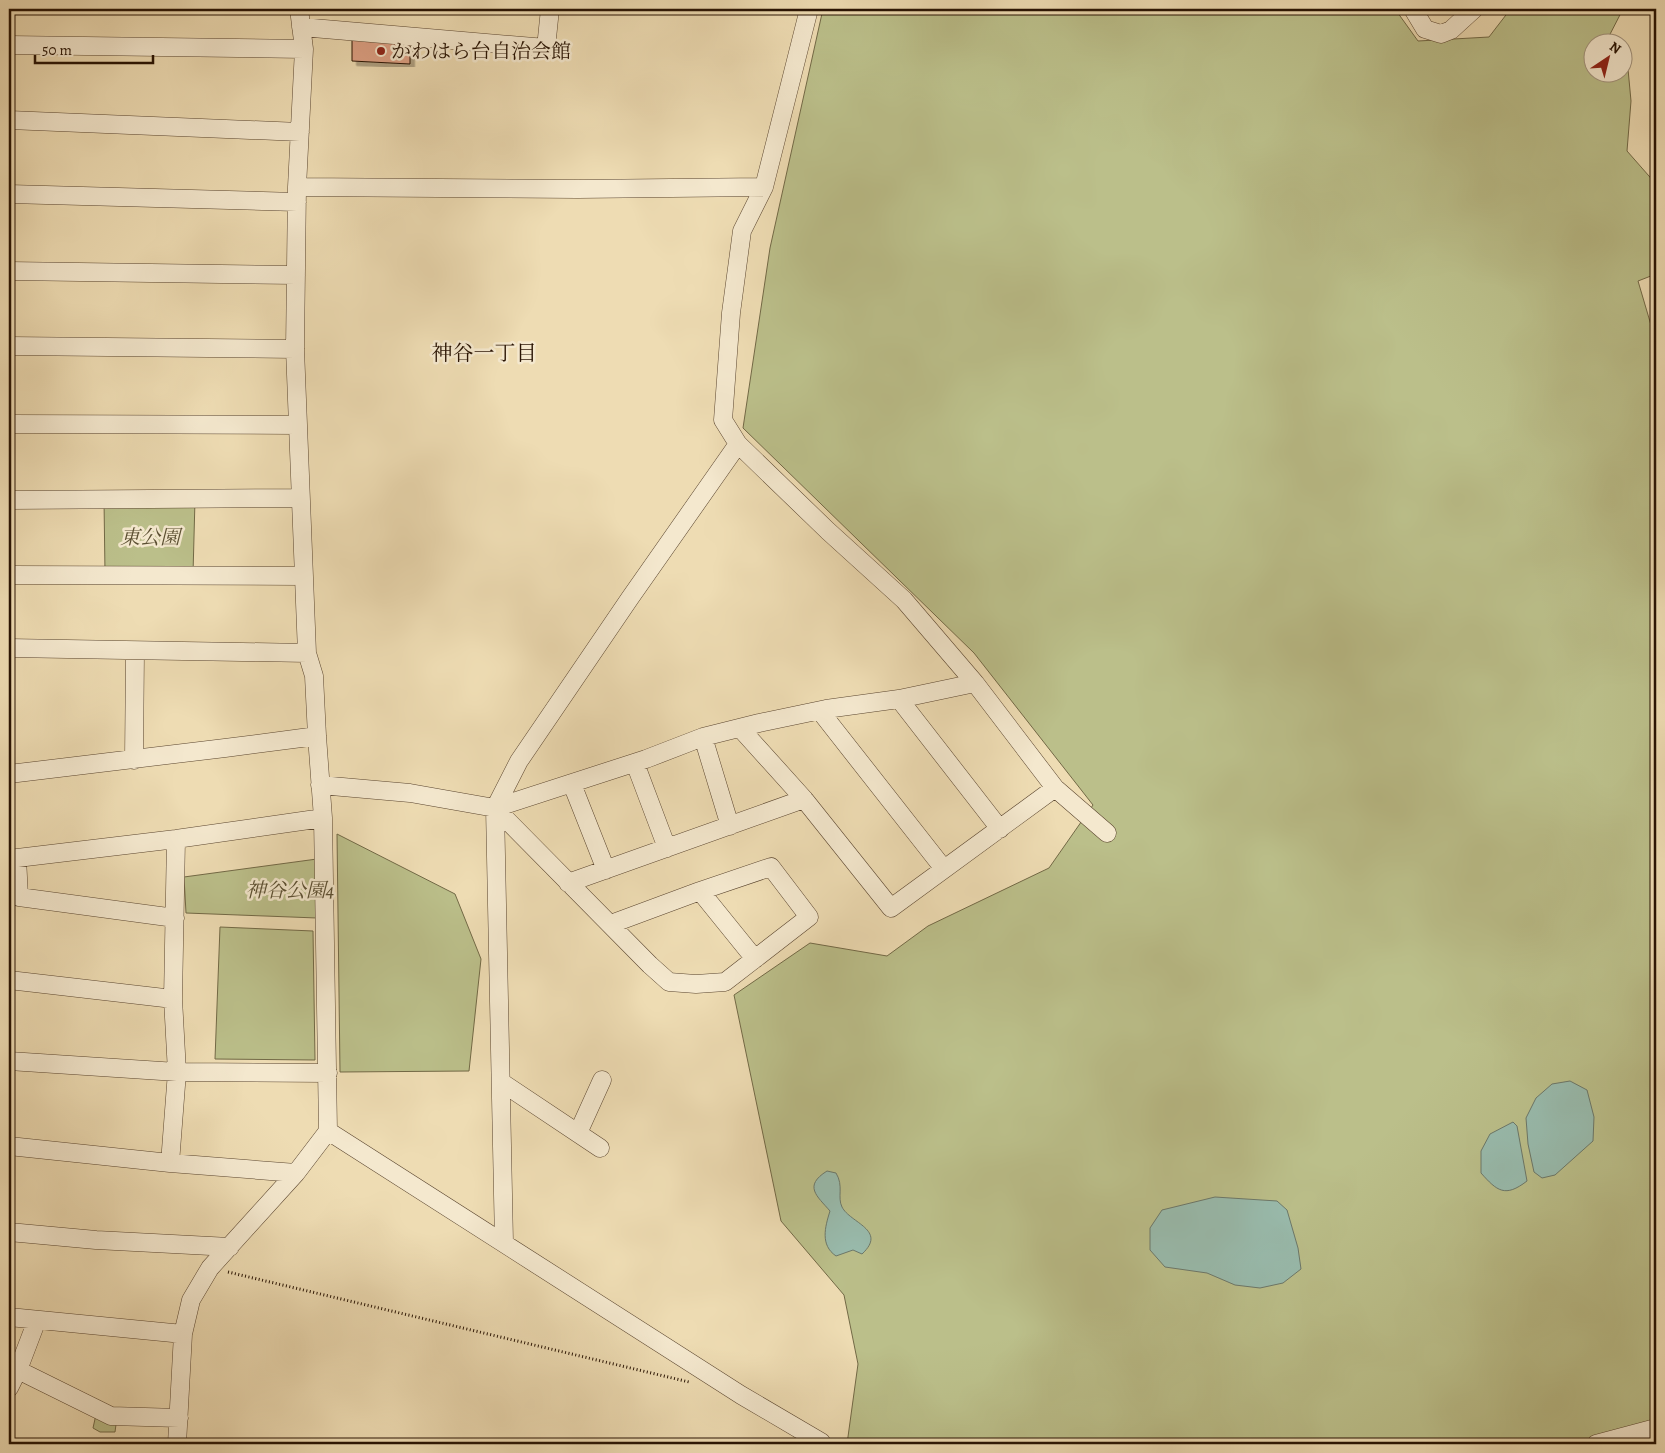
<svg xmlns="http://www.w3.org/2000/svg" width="1665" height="1453" font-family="Alegreya,'Noto Serif JP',serif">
	<defs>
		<filter id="shadow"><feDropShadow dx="4.5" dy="4.5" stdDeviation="0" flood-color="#0004"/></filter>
	</defs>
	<rect width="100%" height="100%" fill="#eedcb3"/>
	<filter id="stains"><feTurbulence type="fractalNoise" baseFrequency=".004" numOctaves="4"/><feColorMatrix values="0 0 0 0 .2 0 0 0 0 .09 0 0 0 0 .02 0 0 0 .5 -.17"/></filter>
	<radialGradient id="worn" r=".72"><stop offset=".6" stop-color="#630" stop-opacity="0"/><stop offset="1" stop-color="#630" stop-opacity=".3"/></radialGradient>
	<!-- green -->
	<path fill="#bbbf8a" stroke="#726946" d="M823,9h572l23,32 71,-4 20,-26 9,-2h105l-17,33h-14v30h30l1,-6 5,3 3,32 -4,50 29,33v90l-18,7 18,61v1102h-809l11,-80 -14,-69 -63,-74 -47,-226 76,-52 77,13 41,-30 121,-58 44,-63 -119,-152 -231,-225 27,-180z
		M104,500h91l-2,74 -88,-1z
		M337,834l118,60 26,65 -12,112 -129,1z
		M317,859v59l-131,-5 -2,-36z
		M220,927l93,4 2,129 -100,-1z
		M97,1410l20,7 -2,15h-15l-7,-4z"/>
	<!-- water -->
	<path fill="#99bcae" stroke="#6c786a" d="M1570,1081l17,9 7,27 -1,24 -38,34 -13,3 -8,-6 -6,-28 -2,-26 10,-20 16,-14z
		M1513,1122l4,4 10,55c-22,17 -30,10 -46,-8v-22l9,-17z
		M827,1171l9,2c8,13 1,24 6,34 8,16 46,23 20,47l-9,-4 -17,6c-16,-11 -11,-29 -6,-45 -13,-15 -27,-25 -3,-40z
		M1215,1197l62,4 10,9 11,38 3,21 -18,14 -23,5 -25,-3 -28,-12 -42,-6 -15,-17v-22l12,-18z"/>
	<!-- building -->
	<path fill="#dea185" stroke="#281303" filter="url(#shadow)" d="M352,35l58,5v24l-58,-3z"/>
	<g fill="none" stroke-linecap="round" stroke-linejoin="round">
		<!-- street casing -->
		<g stroke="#5a452f" stroke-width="19">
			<path id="street" d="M809,9l-45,178 -22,44 -11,82 -8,107 15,24 90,87 76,69 71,83 80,105 52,45
				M1413,9l12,20 16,5 10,-4 23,-21
				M301,27l245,21 4,-39
				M9,45l295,4
				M9,120l291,12
				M297,187l281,2 186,-2
				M9,194l288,8
				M9,271l287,4
				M9,346l286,3
				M9,424l289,1
				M9,500l292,-2
				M9,575l294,1
				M9,648l298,5
				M899,699l101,130
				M820,711l124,158
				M740,728l64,71 87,109 164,-120
				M703,737l27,89
				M134,760l1,-109
				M635,763l32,85
				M9,774l216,-26 92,-12
				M572,784l34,86
				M320,785l90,8 85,15 151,-49 57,-22 56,-14 67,-14 73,-10 76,-16
				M495,808l155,157 19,17 27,2 29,-2 84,-65 -38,-50 -71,24 -89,33
				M17,858l2,39 156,21
				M9,859l167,-20 147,-21
				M568,883l236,-84
				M700,891l55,68
				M9,980l164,19
				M9,1061l168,11 151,1
				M501,1082l99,66
				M328,1131l413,264 80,47v2
				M578,1133l24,-53
				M9,1146l161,17 126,10
				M170,1163l7,-91 -4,-73 3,-160
				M9,1232l87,8 134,7
				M504,1242l-9,-434 24,-47 111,-163 108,-154
				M9,1317l174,17
				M18,1370l19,-50
				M9,1388l9,-18 93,46 68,2
				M177,1444l6,-110 8,-34 19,-32 86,-95 32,-42 -5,-313 -6,-82 -3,-60 -7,-23 -12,-304 2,-162 7,-138 -5,-40
				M1596,1444l60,-16"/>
		</g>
		<!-- path -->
		<path stroke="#281303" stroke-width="3" stroke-dasharray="1 2.5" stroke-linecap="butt" d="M228,1272l461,110"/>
		<!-- street -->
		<use href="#street" stroke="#f4e8ce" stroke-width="18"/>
	</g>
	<!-- markers -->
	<circle fill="#8f2418" stroke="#f4e8ce" stroke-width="2" cx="381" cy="51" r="5"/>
	<g text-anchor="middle" stroke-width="5" stroke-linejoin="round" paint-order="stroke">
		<!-- poi labels -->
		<g font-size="20" fill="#281303" stroke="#f4e8ce" text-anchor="start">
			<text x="391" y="58">かわはら台自治会館</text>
		</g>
		<!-- park labels -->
		<g font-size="20" font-style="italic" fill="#5b4f32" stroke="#f4e8ce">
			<text x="150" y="544">東公園</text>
			<text x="290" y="897">神谷公園4</text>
		</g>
		<!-- neighbourhood labels -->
		<g font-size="21" fill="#281303" stroke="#f4e8ce">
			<text x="484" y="360">神谷一丁目</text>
		</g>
	</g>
	<!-- margin -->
	<rect width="1665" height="1453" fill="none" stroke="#eedcb3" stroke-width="30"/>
	<rect x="10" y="10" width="1645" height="1433" fill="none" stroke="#281303" stroke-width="2.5"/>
	<rect x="15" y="15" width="1635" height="1423" fill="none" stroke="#281303"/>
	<!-- north arrow -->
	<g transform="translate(1608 58) rotate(35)"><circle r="24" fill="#f4e8ce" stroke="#a2937d"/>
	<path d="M0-4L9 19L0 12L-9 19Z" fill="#8f2418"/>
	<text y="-8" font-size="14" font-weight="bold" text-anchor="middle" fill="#281303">N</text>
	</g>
	<!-- scale -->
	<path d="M35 55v8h118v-8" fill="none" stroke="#281303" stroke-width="2.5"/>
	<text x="42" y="55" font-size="15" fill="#281303" stroke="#f4e8ce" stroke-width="4" paint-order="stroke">50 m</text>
	<rect width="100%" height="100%" filter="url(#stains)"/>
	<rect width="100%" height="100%" fill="url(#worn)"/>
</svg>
